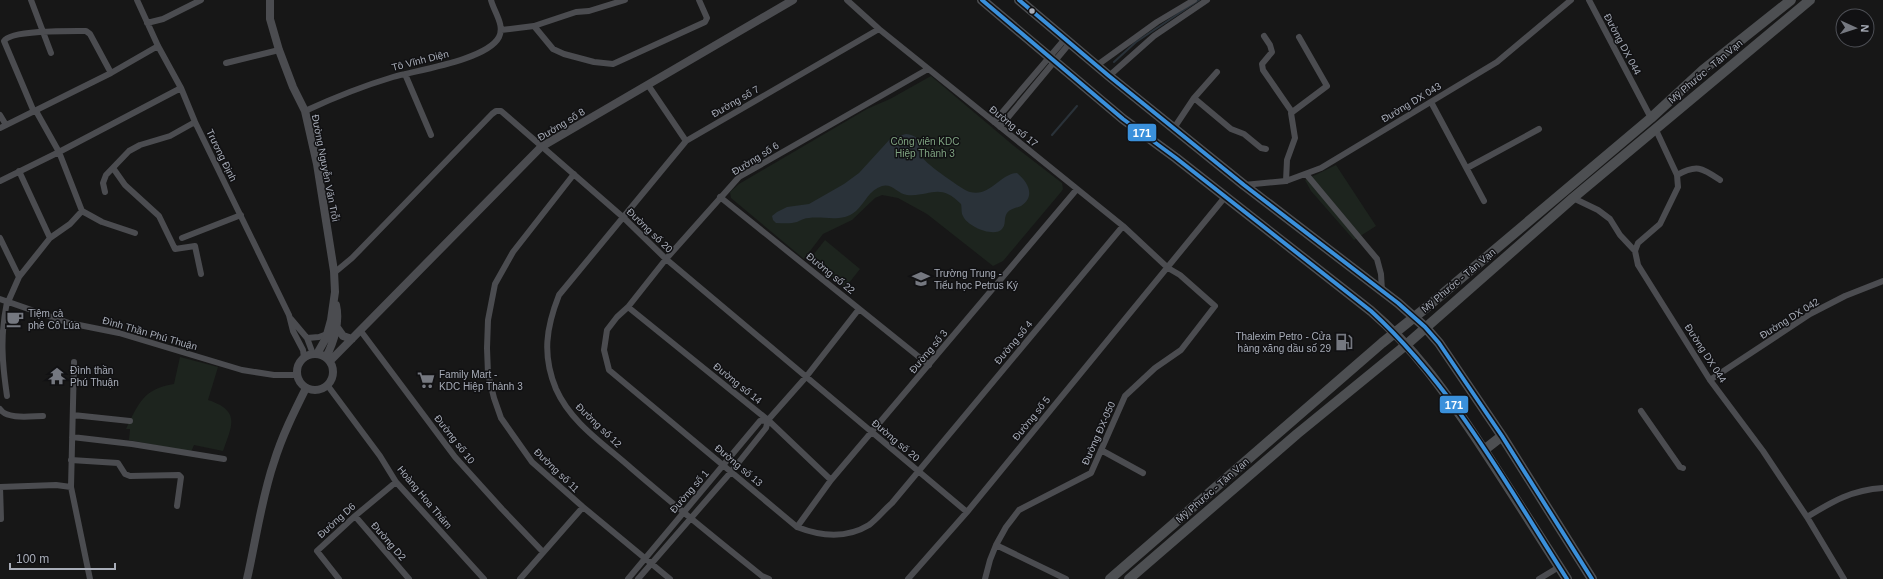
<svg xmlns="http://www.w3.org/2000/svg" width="1883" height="579" font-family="Arial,sans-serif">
	<rect width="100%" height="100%" fill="#171717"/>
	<!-- green -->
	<path fill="#1d241e" d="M931,76l83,70 48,37 1,6 -2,3 -58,69 -10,5 -66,-52 -29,-16 -16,-3 -7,3 -23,22 -29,14 -19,25 -73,-61 -1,-6 9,-8 128,-75 23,-10z
		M1336,165l40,61 -22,14 -43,-49 -6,-11z
		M825,240l35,29 -15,19 -35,-29z
		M180,357l38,10 -10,33c33,11 24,25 15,51l-29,-6 -3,7 -62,-12 1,-11h-4c13,-26 17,-40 48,-45z"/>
	<!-- water -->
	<path fill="#2a3239" d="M906,134c19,3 10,11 17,24 2,5 41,33 47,34 21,5 29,-18 47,-19 11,9 19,23 4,33 -5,2 -11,3 -14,7 -4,6 0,12 -6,17 -9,7 -34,-4 -38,-14 -2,-3 -1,-8 -2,-12 -22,-22 -30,-7 -54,-9 -9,-1 -15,-12 -25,-9 -13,4 -17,17 -26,25 -14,12 -31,5 -47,7 -4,0 -8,2 -12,4 -7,2 -14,1 -21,1l-3,-3 -1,-4 5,-4 10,-5 22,-3 35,-20 15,-11 32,-35z"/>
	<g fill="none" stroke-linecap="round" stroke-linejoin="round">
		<!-- stream -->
		<path stroke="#2a3239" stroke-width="2" d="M1114,62l22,-20 63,-42
			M1052,135l25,-29"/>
		<!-- minor -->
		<path stroke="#4b4c50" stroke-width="6" d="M31,0l20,53
			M137,0l21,46 23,42 14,34 94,193 4,16 10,19 1,8
			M847,0l32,29 244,197 45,42 12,7 35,31 -34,44 -26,18 -30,28 -34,77 -72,37 -13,17 -10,18 -6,15 -5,19
			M1589,0l62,118
			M147,23l16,-4 38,-19
			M534,26l42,-14 13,-1 36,-11
			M501,30l33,-4 19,23 11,5 30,8 19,2 92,-42 2,-4 -8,-18
			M1264,36l6,9 2,7 -10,12 1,6 29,42
			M226,63l53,-13
			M1096,66l61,-44 37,-22
			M928,69l-189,108 -73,82 -38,48 -11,10 -10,13 -3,20 5,20 188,157c23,9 49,12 72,-2 8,-6 15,-15 23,-22l231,-277
			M405,74l26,61
			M1109,76l45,-40 53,-36
			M648,85l38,56
			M1194,98l37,31 13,5 17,14 5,1
			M1431,102l53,99
			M36,111l23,41 23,59 20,11 33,11
			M305,111c28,-13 58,-25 88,-34 24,-7 94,-17 106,-40 6,-12 -5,-25 -8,-37
			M34,112l-30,-71c7,-11 67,-10 82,-10l4,3 21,39
			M0,115l6,10
			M994,122l70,-82
			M1000,127l69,-83
			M0,128l111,-55 47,-27
			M1174,128l20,-30 23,-26
			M1656,130l21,45 1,12 -18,37 -22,19 -3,8 3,14 72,115 53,71 44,66 37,62
			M113,168l12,17 34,31 16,33 20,-3 6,28
			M1467,168l72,-39
			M19,171l31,67
			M574,174l-61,78 -18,32 -7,36 -1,28 1,26 6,24 7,20 31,44 51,45 87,72
			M1306,174l71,85 4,15 1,17
			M1677,175c20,-11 25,-7 43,5
			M0,181l59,-29 122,-64
			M1286,181l1,-21 8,-22 -4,-25 36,-27 -28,-49
			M1244,185l42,-4 35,-13 176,-106 74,-62
			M105,192l-2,-9 3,-8 23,-24 11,-6 30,-9 25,-14
			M720,197l209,168
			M1573,198l25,12 12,9 10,16 15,16
			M0,238l19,39
			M182,238l59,-23
			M334,273l18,-15 140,-144 4,-3h5l123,107 42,41 301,253
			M0,299l69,24 50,10 123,37 32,5h23
			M7,302c-7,34 -5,60 0,94
			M8,302l11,-25 31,-39 20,-14 12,-13
			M628,307l140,113 63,60
			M291,319l16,19 6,16
			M360,330l95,127 47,52 41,43
			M307,338l12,-1 8,-3
			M74,362l-3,125 19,92
			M1710,380l100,-66 35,-18 38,-15
			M328,386l52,70 16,26 88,97
			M0,409c7,11 32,7 43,7
			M1641,411l39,56 3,1
			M73,415l57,6
			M72,437l60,7 92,15
			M1101,450l42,23
			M71,460l47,3 7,11 5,2 49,-1 2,2 -4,29
			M0,487l56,-2 15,2
			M0,487l1,32
			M355,516l54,63
			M1807,517c26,-16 45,-27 76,-29
			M797,527l34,-47 246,-291
			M996,545l70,34
			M339,579l-22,-28 38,-35 41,-34
			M520,579l63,-72
			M628,579l132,-158 8,-1
			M638,579l93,-107 35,-44 2,-8 38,-43 53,-68
			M769,579l-7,-3c-45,-36 -88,-71 -131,-108 -27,-24 -60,-45 -75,-79 -14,-34 -10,-61 3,-94l127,-154 193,-112
			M908,579l59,-67 258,-315
			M1539,579l20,-12"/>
		<!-- tertiary -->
		<path stroke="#4b4c50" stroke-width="8" d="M270,0v19l9,31 14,37 12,24 12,53 17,107 1,21 -4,28 -5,18 -9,16
			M336,326l7,10 9,3
			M297 372a18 18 0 1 1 36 0a18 18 0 1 1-36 0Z
			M326,357c8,-15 14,-35 10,-52
			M330,361l211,-214 252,-147
			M247,579c9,-39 14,-79 27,-117 8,-26 20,-50 32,-74"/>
		<!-- primary -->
		<path stroke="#4d4f52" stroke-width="10" d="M982,0l141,119 53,39 195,153c43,37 72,78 103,124 32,48 62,96 93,144
			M1019,0l90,76 135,109 154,118 27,24 14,16 63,93 90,143
			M1484,450l18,-14
			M1110,579l272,-236 45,-36 224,-189 52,-48 88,-70
			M1129,579l168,-145 109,-89 167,-147 237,-198"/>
		<!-- bus-1 casing -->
		<g stroke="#111113" stroke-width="7">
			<path id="bus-1" d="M982,0l141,119 53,39 195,153c82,75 137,176 196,268
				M1019,0l90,76 135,109 154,118 27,24 14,16 63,93 90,143"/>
		</g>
		<!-- bus-1 -->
		<use href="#bus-1" stroke="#3a90db" stroke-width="4"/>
	</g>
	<!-- icons -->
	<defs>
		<g id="school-bare" transform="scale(1.38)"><path d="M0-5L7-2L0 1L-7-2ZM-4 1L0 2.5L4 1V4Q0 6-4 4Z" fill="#757880" stroke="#111113" stroke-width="2.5" paint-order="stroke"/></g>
		<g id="cafe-bare" transform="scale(1.38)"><path d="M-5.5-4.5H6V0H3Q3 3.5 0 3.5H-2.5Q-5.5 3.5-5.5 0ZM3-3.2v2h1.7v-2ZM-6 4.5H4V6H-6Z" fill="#757880" stroke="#111113" stroke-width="2.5" paint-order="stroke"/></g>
		<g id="fuel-bare" transform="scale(1.38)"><path d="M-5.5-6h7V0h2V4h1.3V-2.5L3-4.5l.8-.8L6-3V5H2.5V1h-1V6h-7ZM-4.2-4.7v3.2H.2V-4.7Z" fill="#757880" stroke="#111113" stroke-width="2.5" paint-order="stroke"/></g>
		<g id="temple-bare" transform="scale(1.38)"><path d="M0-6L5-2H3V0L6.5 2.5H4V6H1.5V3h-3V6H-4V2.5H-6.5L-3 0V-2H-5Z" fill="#757880" stroke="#111113" stroke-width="2.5" paint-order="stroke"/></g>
		<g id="supermarket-bare" transform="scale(1.38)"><path d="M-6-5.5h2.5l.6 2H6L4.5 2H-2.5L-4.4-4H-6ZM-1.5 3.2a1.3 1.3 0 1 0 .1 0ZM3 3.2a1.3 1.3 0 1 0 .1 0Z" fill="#757880" stroke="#111113" stroke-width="2.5" paint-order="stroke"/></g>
	</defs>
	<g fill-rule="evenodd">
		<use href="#school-bare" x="921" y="279"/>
		<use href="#cafe-bare" x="15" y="319"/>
		<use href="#fuel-bare" x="1344" y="342"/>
		<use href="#temple-bare" x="57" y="376"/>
		<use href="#supermarket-bare" x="426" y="380"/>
	</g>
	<!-- markers -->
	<circle fill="#a8adb8" stroke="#111113" stroke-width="1.5" cx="1032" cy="11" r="3.5"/>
	<g text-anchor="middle" stroke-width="3" stroke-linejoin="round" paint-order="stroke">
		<!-- street labels -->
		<g font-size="10" fill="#a8adb8" stroke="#111113">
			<text transform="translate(1623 44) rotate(62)" y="4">Đường DX 044</text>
			<text transform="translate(420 60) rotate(-14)" y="4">Tô Vĩnh Diện</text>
			<text transform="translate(1705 71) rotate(-40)" y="4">Mỹ Phước - Tân Vạn</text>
			<text transform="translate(735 101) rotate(-30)" y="4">Đường số 7</text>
			<text transform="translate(1411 102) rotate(-31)" y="4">Đường DX 043</text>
			<text transform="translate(561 124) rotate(-31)" y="4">Đường số 8</text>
			<text transform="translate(1014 126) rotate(39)" y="4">Đường số 17</text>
			<text transform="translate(222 155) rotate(64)" y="4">Trương Định</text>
			<text transform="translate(755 158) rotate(-32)" y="4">Đường số 6</text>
			<text transform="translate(326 168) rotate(79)" y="4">Đường Nguyễn Văn Trỗi</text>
			<text transform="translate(650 230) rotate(44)" y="4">Đường số 20</text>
			<text transform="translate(831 273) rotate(39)" y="4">Đường số 22</text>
			<text transform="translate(1458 280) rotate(-40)" y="4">Mỹ Phước - Tân Vạn</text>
			<text transform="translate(1789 318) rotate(-32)" y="4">Đường DX 042</text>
			<text transform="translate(150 333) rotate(16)" y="4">Đình Thần Phú Thuận</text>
			<text transform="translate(1013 342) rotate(-50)" y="4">Đường số 4</text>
			<text transform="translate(928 351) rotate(-50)" y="4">Đường số 3</text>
			<text transform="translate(1706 353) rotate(57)" y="4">Đường DX 044</text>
			<text transform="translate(738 383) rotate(39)" y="4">Đường số 14</text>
			<text transform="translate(1031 418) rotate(-51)" y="4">Đường số 5</text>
			<text transform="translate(599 425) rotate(44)" y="4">Đường số 12</text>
			<text transform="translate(1098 433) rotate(-66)" y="4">Đường ĐX-050</text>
			<text transform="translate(455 439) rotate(52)" y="4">Đường số 10</text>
			<text transform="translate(896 440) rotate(40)" y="4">Đường số 20</text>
			<text transform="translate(739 465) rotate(40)" y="4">Đường số 13</text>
			<text transform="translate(557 470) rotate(44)" y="4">Đường số 11</text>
			<text transform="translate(1212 490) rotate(-41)" y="4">Mỹ Phước - Tân Vạn</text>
			<text transform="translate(689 491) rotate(-49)" y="4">Đường số 1</text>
			<text transform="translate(425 497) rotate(50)" y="4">Hoàng Hoa Thám</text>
			<text transform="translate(336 520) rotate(-42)" y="4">Đường D6</text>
			<text transform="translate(389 541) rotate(49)" y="4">Đường D2</text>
		</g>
		<!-- park labels -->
		<g font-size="10" fill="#7fa381" stroke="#111113">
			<text x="925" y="145">Công viên KDC<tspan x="925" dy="12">Hiệp Thành 3</tspan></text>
		</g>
		<!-- poi labels -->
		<g font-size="10" fill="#a8adb8" stroke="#111113" text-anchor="start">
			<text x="934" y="277">Trường Trung -<tspan x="934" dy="12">Tiểu học Petrus Ký</tspan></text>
			<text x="28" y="317">Tiệm cà<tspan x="28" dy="12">phê Cô Lúa</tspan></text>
			<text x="1331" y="340" text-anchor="end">Thalexim Petro - Cửa<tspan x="1331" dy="12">hàng xăng dầu số 29</tspan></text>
			<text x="70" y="374">Đình thần<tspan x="70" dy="12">Phú Thuận</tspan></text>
			<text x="439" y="378">Family Mart -<tspan x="439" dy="12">KDC Hiệp Thành 3</tspan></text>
		</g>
	</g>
	<g stroke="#111113" stroke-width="1.5">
		<rect x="1127" y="123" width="30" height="19" rx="4" fill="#3a90db"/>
		<rect x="1439" y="395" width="30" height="19" rx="4" fill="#3a90db"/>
	</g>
	<g font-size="11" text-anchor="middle" font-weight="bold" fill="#fff">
		<text x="1142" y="137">171</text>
		<text x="1454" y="409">171</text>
	</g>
	<!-- north arrow -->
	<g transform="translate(1855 28) rotate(93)"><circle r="19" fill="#111113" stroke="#4d4f55"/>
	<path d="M0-3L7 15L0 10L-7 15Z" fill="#757880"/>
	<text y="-6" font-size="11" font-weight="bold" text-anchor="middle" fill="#a8adb8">N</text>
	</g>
	<!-- scale -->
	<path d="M10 563v6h105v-6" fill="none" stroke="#a8adb8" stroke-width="2"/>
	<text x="16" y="563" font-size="12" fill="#a8adb8" stroke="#111113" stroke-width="3" paint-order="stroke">100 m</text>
</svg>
